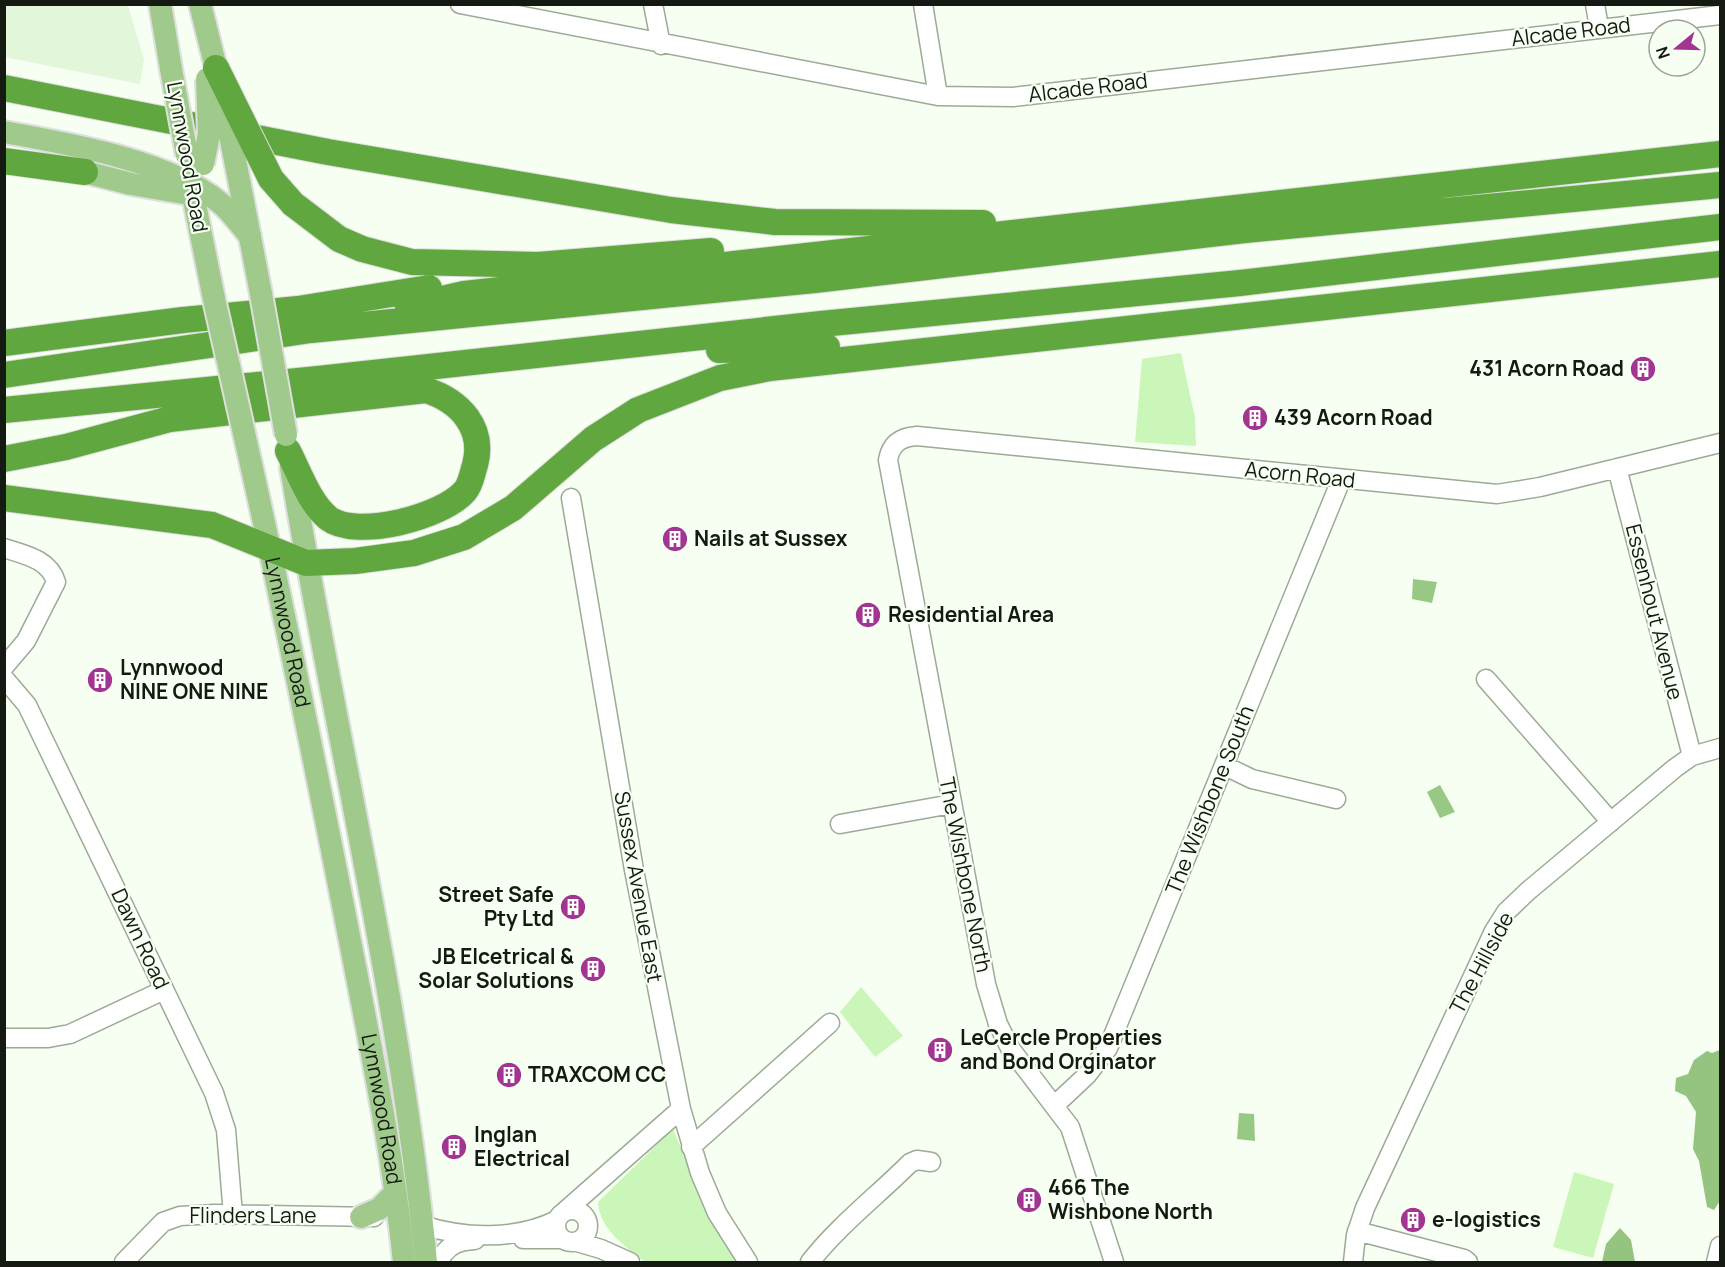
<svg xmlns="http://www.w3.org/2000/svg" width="1725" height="1267" font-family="Manrope,sans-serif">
	<rect width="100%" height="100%" fill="#f6fff2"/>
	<!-- built -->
	<path fill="#e2f6da" d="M4,5h124l16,55 -4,24 -135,-27z"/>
	<!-- green -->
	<path fill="#caf6b9" d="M1181,353l14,65 1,28 -61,-4 7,-83z
		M861,987l42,49 -28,21 -35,-45z
		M673,1129l39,92 28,41h-95c-21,-17 -45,-32 -47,-60z
		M1574,1172l40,12 -21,74 -40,-11z"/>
	<!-- forest -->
	<path fill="#94c480" d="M1720,1050v151l-6,9 -7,-3 -8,-46 -6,-12 3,-37 -10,-16 -11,-5 1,-13 12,-4 6,-14 13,-9 5,2z
		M1620,1228l11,12 4,22h-33l4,-18z"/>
	<!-- water -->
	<path fill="#98c984" d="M1413,579l24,3 -5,21 -20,-4z
		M1440,785l15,27 -15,6 -13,-26z
		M1239,1113l15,1 1,27 -18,-2z"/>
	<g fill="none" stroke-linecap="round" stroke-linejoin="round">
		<!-- minor casing -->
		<g stroke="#9caa96" stroke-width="21">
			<path id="minor" d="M460,4l478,92 75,1 707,-82
				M653,4l8,41
				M923,4l15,92
				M1595,4l4,24
				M1617,468l75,288
				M571,498l63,372 47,239 19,64 17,40 31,49
				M4,548c21,7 45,11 52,34l-30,59 -22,26
				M4,678l23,27 187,388 12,37 7,85
				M1486,679l125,143
				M1225,766l27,13 84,20
				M840,824l112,-20
				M4,1038h44l22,-4 94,-44
				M1055,1105l32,-30 21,-27 233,-568
				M691,1147l139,-124
				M556 1226a16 16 0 1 1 32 0a16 16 0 1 1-32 0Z
				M564,1212l117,-103
				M422,1225c44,14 94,15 135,-5
				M1357,1231l107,28 4,3
				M523,1239h39
				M577,1242l24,7 29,13
				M124,1262l39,-40 17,-6 35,-2 159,3
				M438,1262c9,-16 18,-21 37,-22
				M810,1262c29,-37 67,-66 100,-99l7,-3 14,2
				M1114,1262l-44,-135 -60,-79 -12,-24 -12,-40 -98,-524c3,-17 13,-23 29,-24l580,58 43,-7 180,-44
				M1353,1262l3,-27 9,-27 129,-277 12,-19 22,-21 147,-123 17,-12 28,-8
				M1716,1262l4,-16"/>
		</g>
		<!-- major casing -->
		<g stroke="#dedfde" stroke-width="26">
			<g id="major">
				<path d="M160,4l11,65"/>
				<path d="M200,4l15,60"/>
				<path d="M4,132c65,12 163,28 215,70 12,9 21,23 31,34"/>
				<path d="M69,168l62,16 58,10"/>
				<path d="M237,170l24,124"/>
				<path d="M190,180l24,119"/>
				<path id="s1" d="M244,433c38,167 72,335 105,503 21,108 44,217 55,326"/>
				<path d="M291,467c43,264 109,530 135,795"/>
				<path d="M361,1217l18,-8 16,-16"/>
			</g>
		</g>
		<!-- highway casing -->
		<g stroke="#dedfde" stroke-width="28">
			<path id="highway" d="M4,88l324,64 343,58 104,12 208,1
				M4,161l81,11
				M293,204l46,35 23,10 50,13 126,3 173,-14
				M408,307l56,-13 1256,-140
				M4,343l179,-23 115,-11 131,-21
				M719,350l108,-3
				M4,375l307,-45 504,-50 430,-50 475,-45
				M4,410l314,-31 503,-55 419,-41 480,-56
				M4,459l62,-12 104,-28 256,-29c34,11 59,38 49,75 -3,9 -4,19 -10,26 -22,26 -109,49 -137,27 -19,-16 -29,-46 -40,-67
				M4,498l208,27 94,38 49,-2 59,-8 50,-16 49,-29 80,-69 45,-29 82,-32 50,-10 950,-104"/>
		</g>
		<!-- minor -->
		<use href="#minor" stroke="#fff" stroke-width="18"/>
		<!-- major -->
		<use href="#major" stroke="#a0ca8c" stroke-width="22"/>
		<!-- highway -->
		<use href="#highway" stroke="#61a740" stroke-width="26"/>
		<!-- major-bridge casing -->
		<g stroke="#dedfde" stroke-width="26" stroke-linecap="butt">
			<path id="major-bridge" d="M171,69l16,86
				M220,86l17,84
				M203,164l6,-30 -2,-55
				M261,294l25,141
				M214,299l30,134"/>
		</g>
		<!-- highway-bridge casing -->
		<g stroke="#dedfde" stroke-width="28" stroke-linecap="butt">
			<path id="highway-bridge" d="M216,68l55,111 22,25"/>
		</g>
		<!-- major-bridge -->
		<use href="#major-bridge" stroke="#a0ca8c" stroke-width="22"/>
		<!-- highway-bridge -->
		<use href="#highway-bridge" stroke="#61a740" stroke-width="26"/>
	</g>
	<!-- icons -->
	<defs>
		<g id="building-disc" transform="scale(1.35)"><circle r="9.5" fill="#a23492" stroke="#f6fff2"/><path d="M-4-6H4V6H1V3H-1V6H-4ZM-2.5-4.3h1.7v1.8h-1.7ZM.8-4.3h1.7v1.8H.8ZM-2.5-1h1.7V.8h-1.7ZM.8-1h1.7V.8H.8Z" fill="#fff"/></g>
	</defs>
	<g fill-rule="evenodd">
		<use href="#building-disc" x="1643" y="369"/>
		<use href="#building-disc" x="1255" y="418"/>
		<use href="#building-disc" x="675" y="539"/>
		<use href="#building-disc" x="868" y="615"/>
		<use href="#building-disc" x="100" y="680"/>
		<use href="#building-disc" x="573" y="907"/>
		<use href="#building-disc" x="593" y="969"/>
		<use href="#building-disc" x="940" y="1050"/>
		<use href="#building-disc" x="509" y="1075"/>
		<use href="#building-disc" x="454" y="1147"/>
		<use href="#building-disc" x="1029" y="1200"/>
		<use href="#building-disc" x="1413" y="1220"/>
	</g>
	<g text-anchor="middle" stroke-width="4.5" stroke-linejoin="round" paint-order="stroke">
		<!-- street labels -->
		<g font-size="21" fill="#141a12" stroke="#f6fff2">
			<text transform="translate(1571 32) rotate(-7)" y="7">Alcade Road</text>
			<text transform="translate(1088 88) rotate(-7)" y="7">Alcade Road</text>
			<text transform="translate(187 157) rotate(80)" y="7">Lynnwood Road</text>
			<text transform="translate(1300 475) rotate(6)" y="7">Acorn Road</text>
			<text transform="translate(1654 612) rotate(76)" y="7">Essenhout Avenue</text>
			<text dy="7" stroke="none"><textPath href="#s1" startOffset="204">Lynnwood Road</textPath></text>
			<text transform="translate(1210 800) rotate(-68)" y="7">The Wishbone South</text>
			<text transform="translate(965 875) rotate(79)" y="7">The Wishbone North</text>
			<text transform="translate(638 887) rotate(80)" y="7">Sussex Avenue East</text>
			<text transform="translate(140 939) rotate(65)" y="7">Dawn Road</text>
			<text transform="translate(1482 963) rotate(-62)" y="7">The Hillside</text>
			<text dy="7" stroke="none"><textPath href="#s1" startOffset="690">Lynnwood Road</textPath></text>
			<text x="253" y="1223">Flinders Lane</text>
		</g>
		<!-- poi labels -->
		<g font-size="21" font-weight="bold" fill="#141a12" stroke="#f6fff2" text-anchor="start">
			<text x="1624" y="376" text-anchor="end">431 Acorn Road</text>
			<text x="1274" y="425">439 Acorn Road</text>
			<text x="694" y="546">Nails at Sussex</text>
			<text x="888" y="622">Residential Area</text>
			<text x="120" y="675">Lynnwood<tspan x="120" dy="24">NINE ONE NINE</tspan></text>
			<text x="554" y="902" text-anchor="end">Street Safe<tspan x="554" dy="24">Pty Ltd</tspan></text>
			<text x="574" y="964" text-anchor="end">JB Elcetrical &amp;<tspan x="574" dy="24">Solar Solutions</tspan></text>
			<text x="960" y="1045">LeCercle Properties<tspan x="960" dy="24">and Bond Orginator</tspan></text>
			<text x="528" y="1082">TRAXCOM CC</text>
			<text x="474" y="1142">Inglan<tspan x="474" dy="24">Electrical</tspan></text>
			<text x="1048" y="1195">466 The<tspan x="1048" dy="24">Wishbone North</tspan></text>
			<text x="1432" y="1227">e-logistics</text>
		</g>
	</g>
	<!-- border -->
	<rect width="1725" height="1267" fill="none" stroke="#141a12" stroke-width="12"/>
	<!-- north arrow -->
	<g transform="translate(1677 48) rotate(251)"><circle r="28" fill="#f6fff2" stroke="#9ca398" stroke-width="1.5"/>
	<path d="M0-4.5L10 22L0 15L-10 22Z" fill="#a23492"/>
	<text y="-9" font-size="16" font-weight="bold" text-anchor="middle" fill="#141a12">N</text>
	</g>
</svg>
